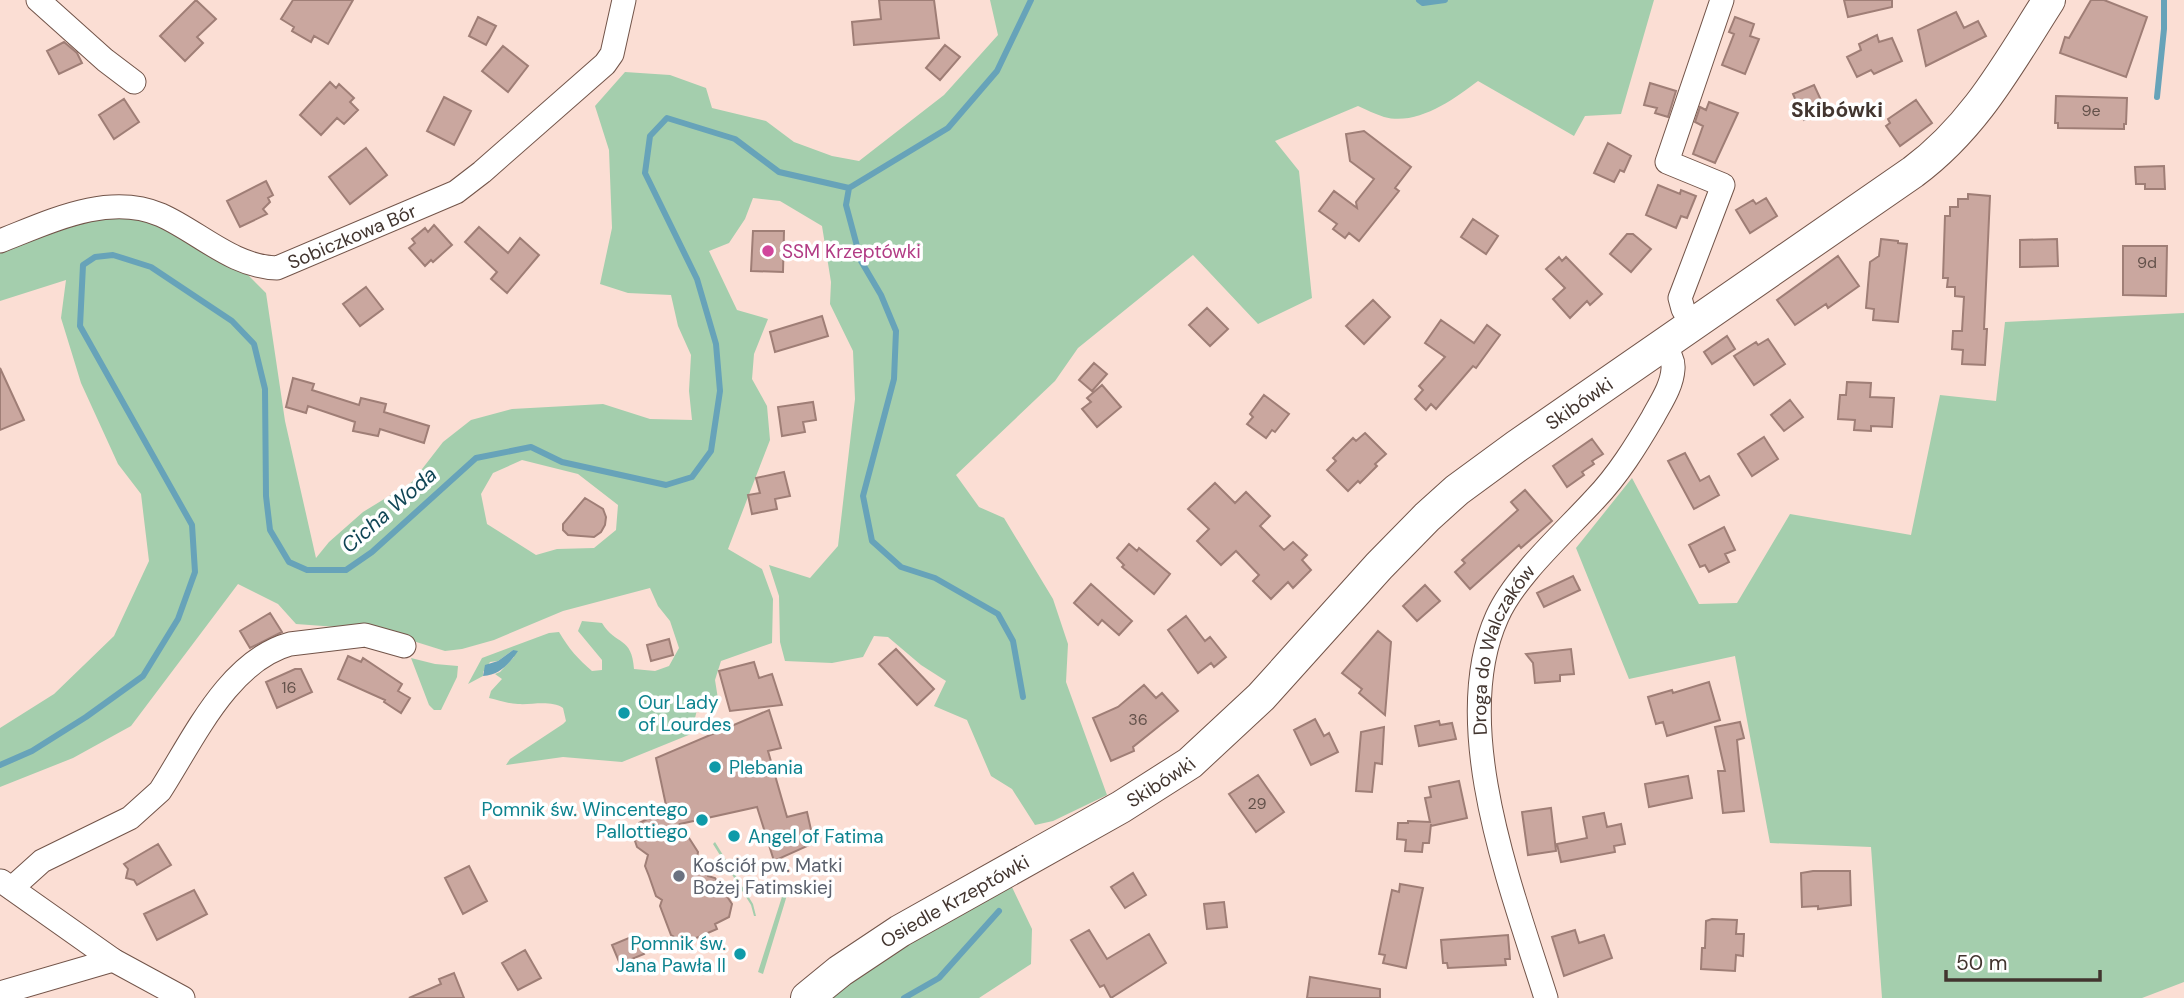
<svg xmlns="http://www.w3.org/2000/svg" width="2184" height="998" font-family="'DM Sans',sans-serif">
	<rect width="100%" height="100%" fill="#fbded4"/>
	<!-- green -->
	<path fill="#a4cead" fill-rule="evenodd" d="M990,0h664l-33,114 -36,2 -11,20 -96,-55c-25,19 -61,45 -94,36 -9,-3 -17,-7 -26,-11l-83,35 24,30 13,127 -54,26 -65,-69 -115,93 -23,33 -99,94 23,32 25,11 49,81 15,45 -2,38 41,113 -54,26 -18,4 -23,-36 -21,-13 -24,-56 -33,-14 12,-25 -25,-16 -33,-28 -14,-1 -11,21 -31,6 -47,-2 -5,-19 -1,-46 -10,-31 41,13 28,-32 17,-147 -2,-48 -23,-47 1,-22 -9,-56 -42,-25 -27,-3 -8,21 -16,24 -20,8 28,59 31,9 -14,35 -2,25 15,27 3,34 -42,109 34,20 11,30 -1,44 -51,18 -6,19 3,19 -21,11 -6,24 -69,28 -59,-5 -57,8 4,-6 53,-35 3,-3 -3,-13c-12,-8 -31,-3 -45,-4 -10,0 -19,-4 -29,-6l2,-7 11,-12 -7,-5 5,-2 14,-15 -1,-7 -15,11 -8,1 -7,10v4l-15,8 14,-26 67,-25 10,-1c10,17 19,27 33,39l10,-1v-10l-24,-29 4,-10 20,2c14,23 30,13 32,46l21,2 14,-5 10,-18 -9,-27 -12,-15 -8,-18 -87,23 -69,29 -32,9 -17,2 -67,-21 -82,-6 -18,-20 -40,-20 -107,142 -58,32 -73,29v-59l54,-34 60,-58 35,-75 -8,-67 -23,-30 -37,-81 -20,-65 5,-38 -66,21v-51l110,-43 45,6 83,52 28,28 19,128 31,137 13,-16 34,-30 49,-30 31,-40 28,-22 41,-11 91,-5 47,15 42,1 -3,-29 2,-36 -13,-29 -7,-31 -43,-2 -28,-9 12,-56 -3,-78 -14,-44 30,-34 45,3 36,13 6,20 54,13 28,21 38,14 27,5 85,-66 54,-60zM522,460l56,14 40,31 -2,25 -22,18 -37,1 -21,6 -49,-31 -6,-30 12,-21z
		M2184,313v669l-42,16h-260l-11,-151 -101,-4 -35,-187 -106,23 -53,-131 56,-70 67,126 38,-1 53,-89 121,21 29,-140 56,6 9,-79z
		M411,658l24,6 23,2 -1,11 -16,33h-7l-5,-5z
		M715,842l38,62 3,12h-2l-3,-11 -38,-61z
		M787,881l4,1 -28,92 -5,-2z
		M1011,885l21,44 -1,35 -52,34h-153l53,-41z"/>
	<!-- water -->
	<path fill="#67a3b9" d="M513,650l5,1c-9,13 -18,24 -35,25l2,-11 13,-4z"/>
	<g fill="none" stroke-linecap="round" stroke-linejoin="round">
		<!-- stream -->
		<path stroke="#67a3b9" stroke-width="6" d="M1419,0l4,3 22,-3
			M2157,97l7,-68v-29
			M849,188l-3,17 15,56 20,34 15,36 -2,48 -31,117 9,45 29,26 34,11 63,36 15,27 10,56
			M0,765l32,-14 54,-34 57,-41 35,-57 17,-47 -3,-47 -112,-199 3,-61 12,-8 18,-2 38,12 81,54 22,23 11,45 1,107 4,34 19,32 18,8h39l26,-18 104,-94 55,-11 31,15 104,23 26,-8 19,-26 9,-60 -4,-47 -19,-65 -52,-106 5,-37 17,-18 68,21 44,33 70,16 99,-60 49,-57 34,-71
			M904,998l35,-20 60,-67"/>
	</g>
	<!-- building -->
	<path fill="#caa79f" stroke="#9f7e76" stroke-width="2" d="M196,0l20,19 -19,18 6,6 -18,18 -25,-25z
		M293,0h60l-25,44 -14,-8 -3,6 -19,-11 2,-4 -13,-8z
		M879,0h55l5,38 -85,7 -2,-23 29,-3z
		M1844,0h48v7l-44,10z
		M2091,0h13l43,17 -21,60 -66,-24 5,-16 4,1z
		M1956,12l8,16 14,-7 8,15 -60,30 -8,-36z
		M478,17l18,9 -10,19 -17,-9z
		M1735,17l19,7 -4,12 9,3 -14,35 -23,-9 12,-31 -5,-2z
		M1877,35l2,7 13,-4 10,23 -28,13 -3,-4 -14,7 -10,-20 14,-7 -2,-6z
		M64,42l13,11 5,10 -23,11 -12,-23z
		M945,45l15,12 -20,23 -14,-12z
		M503,46l25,20 -20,26 -26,-21z
		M330,82l6,6 3,-4 15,14 -4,4 8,8 -14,14 -7,-6 -16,17 -21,-20z
		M1650,83l26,8 -8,26 -13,-4 2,-5 -13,-3z
		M1814,85l12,26 -22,9 -11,-26z
		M2056,96l71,2 -1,26h-2v5l-66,-1v-5h-3z
		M444,97l27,14 -17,34 -27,-14z
		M124,99l15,23 -25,17 -15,-24z
		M1916,100l16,23 -32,23 -14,-20 4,-3 -2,-4z
		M1709,102l29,11 -23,50 -22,-9 10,-28 -8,-4 5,-15 6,3z
		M1364,131l47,36 -16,21 4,3 -40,50 -10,-8 -4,5 -12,-9 4,-5 -18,-13 15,-20 23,17 -1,-6 18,-23 -24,-18 -4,-27z
		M1608,143l23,13 -7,16 -4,-2 -6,12 -20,-9z
		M366,148l21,27 -37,29 -21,-27z
		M2164,166l1,23h-20v-5h-9l-1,-17z
		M266,181l7,14 -5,3 2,4 -7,7 4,5 -27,13 -13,-26z
		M1658,185l22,9 1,-4 15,6 -9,22 -6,-2 -5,12 -30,-13z
		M1968,194l22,2 -6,133h3l-2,36 -23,-1 1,-14 -11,-1 1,-18h9l2,-34 -9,-1v-9h-8l1,-9h-5l2,-62h5v-9h8v-8h10z
		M1766,198l11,18 -27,17 -14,-23 17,-10 3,4z
		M1473,219l25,17 -12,18 -25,-17z
		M434,225l18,20 -19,17 -2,-2 -6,6 -16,-18 6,-5 -3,-4 13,-11 3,4z
		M479,227l29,26 12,-15 19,17 -32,38 -16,-14 6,-7 -32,-30z
		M753,231h31l-1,41 -32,-1z
		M1627,234h6l18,15 -20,23 -21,-18z
		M1881,239l17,2v2l9,1 -9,78 -25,-2 1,-11 -8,-1 4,-46 9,-6z
		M2057,239l1,27 -38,1v-27z
		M2123,246h44l-1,50 -43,-1z
		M1838,256l21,30 -31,22 -2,-4 -31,21 -18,-25z
		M1559,257l3,4 4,-4 36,37 -12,11 -3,-4 -17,17 -17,-19 12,-11 -19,-19z
		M366,287l17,22 -23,17 -17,-22z
		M1373,300l17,17 -26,27 -18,-18z
		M1207,308l21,21 -18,17 -21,-21z
		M822,316l6,20 -53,16 -5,-20z
		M1441,320l33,23 13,-18 13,10 -24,33 -3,-2 -37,43 -5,-5 -5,6 -11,-11 8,-9 -4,-4 26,-29 -20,-14z
		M1727,336l8,13 -23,15 -8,-12z
		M1768,339l17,25 -31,21 -20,-29 22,-14 2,3z
		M1094,363l13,11 -15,17 -13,-11z
		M0,368l24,52 -24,10z
		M293,378l21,6 -2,6 47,15 2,-7 25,6 -2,8 45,14 -5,17 -44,-14 -2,7 -25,-5 2,-9 -47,-16 -2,7 -20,-6z
		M1847,382l24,1 -1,14 24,1 -2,29 -21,-1v5l-17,-1 1,-10 -17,-1 2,-24h6z
		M1102,385l19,22 -24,20 -15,-18 9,-7 -4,-4z
		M1264,395l25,19 -14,18 -3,-2 -6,8 -19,-14 6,-7 -3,-3z
		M1790,400l13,17 -19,14 -13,-16z
		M813,402l3,18 -13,2 2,10 -23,4 -4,-29z
		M1365,433l21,21 -11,10 2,2 -17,17 -2,-2 -10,10 -21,-21 9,-9 -3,-3 20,-20 3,3z
		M1764,437l14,22 -26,17 -14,-22z
		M1592,439l11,15 -11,7 2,3 -12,8 2,3 -17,12 -14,-21z
		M1685,453l15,28 9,-5 10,19 -25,14 -26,-48z
		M784,472l6,24 -15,3 2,10 -25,5 -4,-19 12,-2 -4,-15z
		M1215,483l20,20 11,-11 24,24 -10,10 24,24 9,-8 14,13 -5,5 9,10 -18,18 -5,-6 -17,17 -18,-18 6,-6 -23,-24 -15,14 -24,-24 12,-12 -21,-20z
		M1525,490l27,31 -31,27 -2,-3 -49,44 -15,-17 10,-9 -3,-3 56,-50 -7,-8z
		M585,498l18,11 3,8 -1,8 -4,7 -7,5 -26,-2 -5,-5v-6z
		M1724,527l11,23 -10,4 4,8 -20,10 -4,-7 -5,2 -11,-22z
		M1129,544l8,7 2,-3 31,26 -16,20 -32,-27 2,-2 -7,-7z
		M1573,576l7,14 -36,17 -7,-14z
		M1091,584l41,37 -13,14 -17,-15 -4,5 -24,-22z
		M1425,585l15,16 -23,20 -14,-15z
		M270,613l12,19 -32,16 -10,-17z
		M1186,616l19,25 5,-4 16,20 -12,10 -3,-4 -13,10 -30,-43z
		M1378,631l13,11 -6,73 -26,-22 3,-4 -20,-16z
		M669,639l4,16 -22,6 -4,-16z
		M896,649l38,40 -17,16 -38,-41z
		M1571,649l3,25 -14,1v6l-25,2 -2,-20 -7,-9z
		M348,656l13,6 2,-4 39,26 -4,7 12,7 -9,15 -17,-11 1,-2 -47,-21z
		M754,662l5,16 13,-4 10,31 -52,6 -11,-40z
		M295,669h6l11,23 -35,16 -11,-26z
		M1709,682l11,38 -53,16 -4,-14 -7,2 -8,-27 24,-7 1,3z
		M1144,685l12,13 6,-5 16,18 -45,36 1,4 -23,10 -18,-43 25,-11z
		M769,710l12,38 -13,3 19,66 20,-5 7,31 -40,18 -17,-54 -77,17 18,28 -1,6 7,3 5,7 -1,8 7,2 17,26 -3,13 -14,7 2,5 -23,10 -14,1 -9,-5 -11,-29 2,-6 -6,-4 -7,-20 -4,-10 3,-11 -11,-8 -2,-6 4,-18 28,-13 -11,-52z
		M1315,719l9,17 5,-3 9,19 -27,13 -17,-35z
		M1439,721l1,4 12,-2 4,16 -37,7 -4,-20z
		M1740,722l4,16 -7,2 7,71 -21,2 -5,-42h7l-10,-44z
		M1384,727l-2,37 -7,-1 -3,29 -16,-1 5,-59z
		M1258,775l26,37 -28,20 -27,-38z
		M1688,776l4,22 -43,9 -4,-23z
		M1459,781l8,37 -36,8v-2l-2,19h-6l-1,9 -17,-1 1,-11 -9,-1 1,-16h10v-2l22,1 -5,-24 6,-1 -2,-10z
		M1551,808l5,43 -28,4 -6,-43z
		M1604,813l3,14 14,-3 4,20 -11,2 1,6 -54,10 -4,-18 30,-6 -4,-21z
		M158,844l13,21 -34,20 -3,-5 -8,-2 2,-9 -4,-5z
		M469,866l18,35 -24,13 -18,-36z
		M1813,871h37l1,34 -33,4v-3l-16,1 -1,-34z
		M1133,873l13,22 -21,13 -14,-21z
		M1400,884l23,4 -17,80 -23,-5 2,-8 -6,-1 13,-64 7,2z
		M194,890l13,24 -50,26 -13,-26z
		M1224,902l3,25 -20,2 -3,-25z
		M1712,919l25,1 -1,14h8l-1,22 -7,-1 -1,16 -34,-2 1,-21h3l1,-27z
		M1089,930l18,29 42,-25 17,29 -55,35 -7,-13 -4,2 -29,-47z
		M1575,930l4,13 25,-8 8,23 -48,18 -12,-39z
		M636,935l8,19 -24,10 -8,-19z
		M1508,935l2,24h-5l1,6 -58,3 -1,-5h-4l-2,-23z
		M525,950l16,28 -23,12 -16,-27z
		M454,973l10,25h-55l32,-14 -2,-5z
		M1310,977l70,12v9h-73z"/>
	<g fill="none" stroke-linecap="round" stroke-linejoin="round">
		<!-- street casing -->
		<g stroke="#725449" stroke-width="25">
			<g id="street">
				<path d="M38,0l67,60 29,22"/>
				<path id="s1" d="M0,241c49,-19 108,-49 161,-26 38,17 72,52 116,53l179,-76 26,-20 123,-108 7,-10 12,-54"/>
				<path d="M1692,324l-9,-15 -3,-11 43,-113 -56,-23 55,-162"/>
				<path d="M1,881l112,79 70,38"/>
				<path d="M12,888l30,-27 88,-43 30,-27c33,-51 68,-130 130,-147l75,-9 39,11"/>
				<path d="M0,993l113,-33"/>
				<path id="s2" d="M1546,998c-34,-108 -98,-272 -49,-381 18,-41 68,-85 98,-118 23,-24 41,-53 58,-82 8,-15 19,-31 20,-48 1,-10 -5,-17 -10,-24"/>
			</g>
		</g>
		<!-- secondary casing -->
		<g stroke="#725449" stroke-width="34">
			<g id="secondary">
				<path id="s3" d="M807,998l33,-27 60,-40 221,-124 69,-44 71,-66 118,-131 48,-49 30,-27 60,-44 396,-274c62,-46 95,-108 136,-172"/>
			</g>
		</g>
		<!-- street -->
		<use href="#street" stroke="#fff" stroke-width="23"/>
		<!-- secondary -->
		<use href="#secondary" stroke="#fff" stroke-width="32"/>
	</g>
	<!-- markers -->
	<circle fill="#d1479c" stroke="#fff" stroke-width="2.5" cx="768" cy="251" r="7"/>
	<g fill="#0f9aa8" stroke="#fff" stroke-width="2.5">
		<circle cx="624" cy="713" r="7"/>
		<circle cx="715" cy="767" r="7"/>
		<circle cx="702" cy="820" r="7"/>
		<circle cx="734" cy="836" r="7"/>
		<circle cx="740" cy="954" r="7"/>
	</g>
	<circle fill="#6b7280" stroke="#fff" stroke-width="2.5" cx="679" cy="876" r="7"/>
	<g text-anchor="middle" stroke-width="7" stroke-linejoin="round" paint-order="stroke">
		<!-- number labels -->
		<g font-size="16" fill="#64524b">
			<text x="2091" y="116">9e</text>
			<text x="2147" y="268">9d</text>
			<text x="289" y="693">16</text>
			<text x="1138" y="725">36</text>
			<text x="1257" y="809">29</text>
		</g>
		<!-- street labels -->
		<g font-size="19" fill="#42352f" stroke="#fff">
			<text dy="7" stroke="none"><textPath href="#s1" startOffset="378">Sobiczkowa Bór</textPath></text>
			<text dy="7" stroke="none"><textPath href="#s3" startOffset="982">Skibówki</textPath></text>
			<text dy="7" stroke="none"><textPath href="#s2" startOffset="362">Droga do Walczaków</textPath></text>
			<text dy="7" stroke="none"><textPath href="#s3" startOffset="415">Skibówki</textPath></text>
			<text dy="7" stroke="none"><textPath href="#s3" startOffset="177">Osiedle Krzeptówki</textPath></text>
		</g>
		<!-- hotel labels -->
		<g font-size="19" fill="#b23c85" stroke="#fff" text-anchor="start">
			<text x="782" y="258">SSM Krzeptówki</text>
		</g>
		<!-- culture labels -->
		<g font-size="19" fill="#0d838f" stroke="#fff" text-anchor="start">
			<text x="638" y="709">Our Lady<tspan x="638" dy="22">of Lourdes</tspan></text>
			<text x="729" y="774">Plebania</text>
			<text x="688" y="816" text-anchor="end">Pomnik św. Wincentego<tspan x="688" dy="22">Pallottiego</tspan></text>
			<text x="748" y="843">Angel of Fatima</text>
			<text x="726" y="950" text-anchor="end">Pomnik św.<tspan x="726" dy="22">Jana Pawła II</tspan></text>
		</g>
		<!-- worship labels -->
		<g font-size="19" fill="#5b616d" stroke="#fff" text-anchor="start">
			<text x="693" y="872">Kościół pw. Matki<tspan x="693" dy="22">Bożej Fatimskiej</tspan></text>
		</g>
		<!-- neighbourhood labels -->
		<g font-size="21" font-weight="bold" fill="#42352f" stroke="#fff">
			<text x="1837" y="117">Skibówki</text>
		</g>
		<!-- water labels -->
		<g font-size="21" font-style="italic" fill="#104555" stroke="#fff">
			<text transform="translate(389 510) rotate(-41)" y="7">Cicha Woda</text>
		</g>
	</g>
	<!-- scale -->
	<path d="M1946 970v10h154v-10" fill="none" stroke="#42352f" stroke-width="3.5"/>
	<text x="1956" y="970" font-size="21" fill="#42352f" stroke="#ffffff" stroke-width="5" paint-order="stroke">50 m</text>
</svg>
